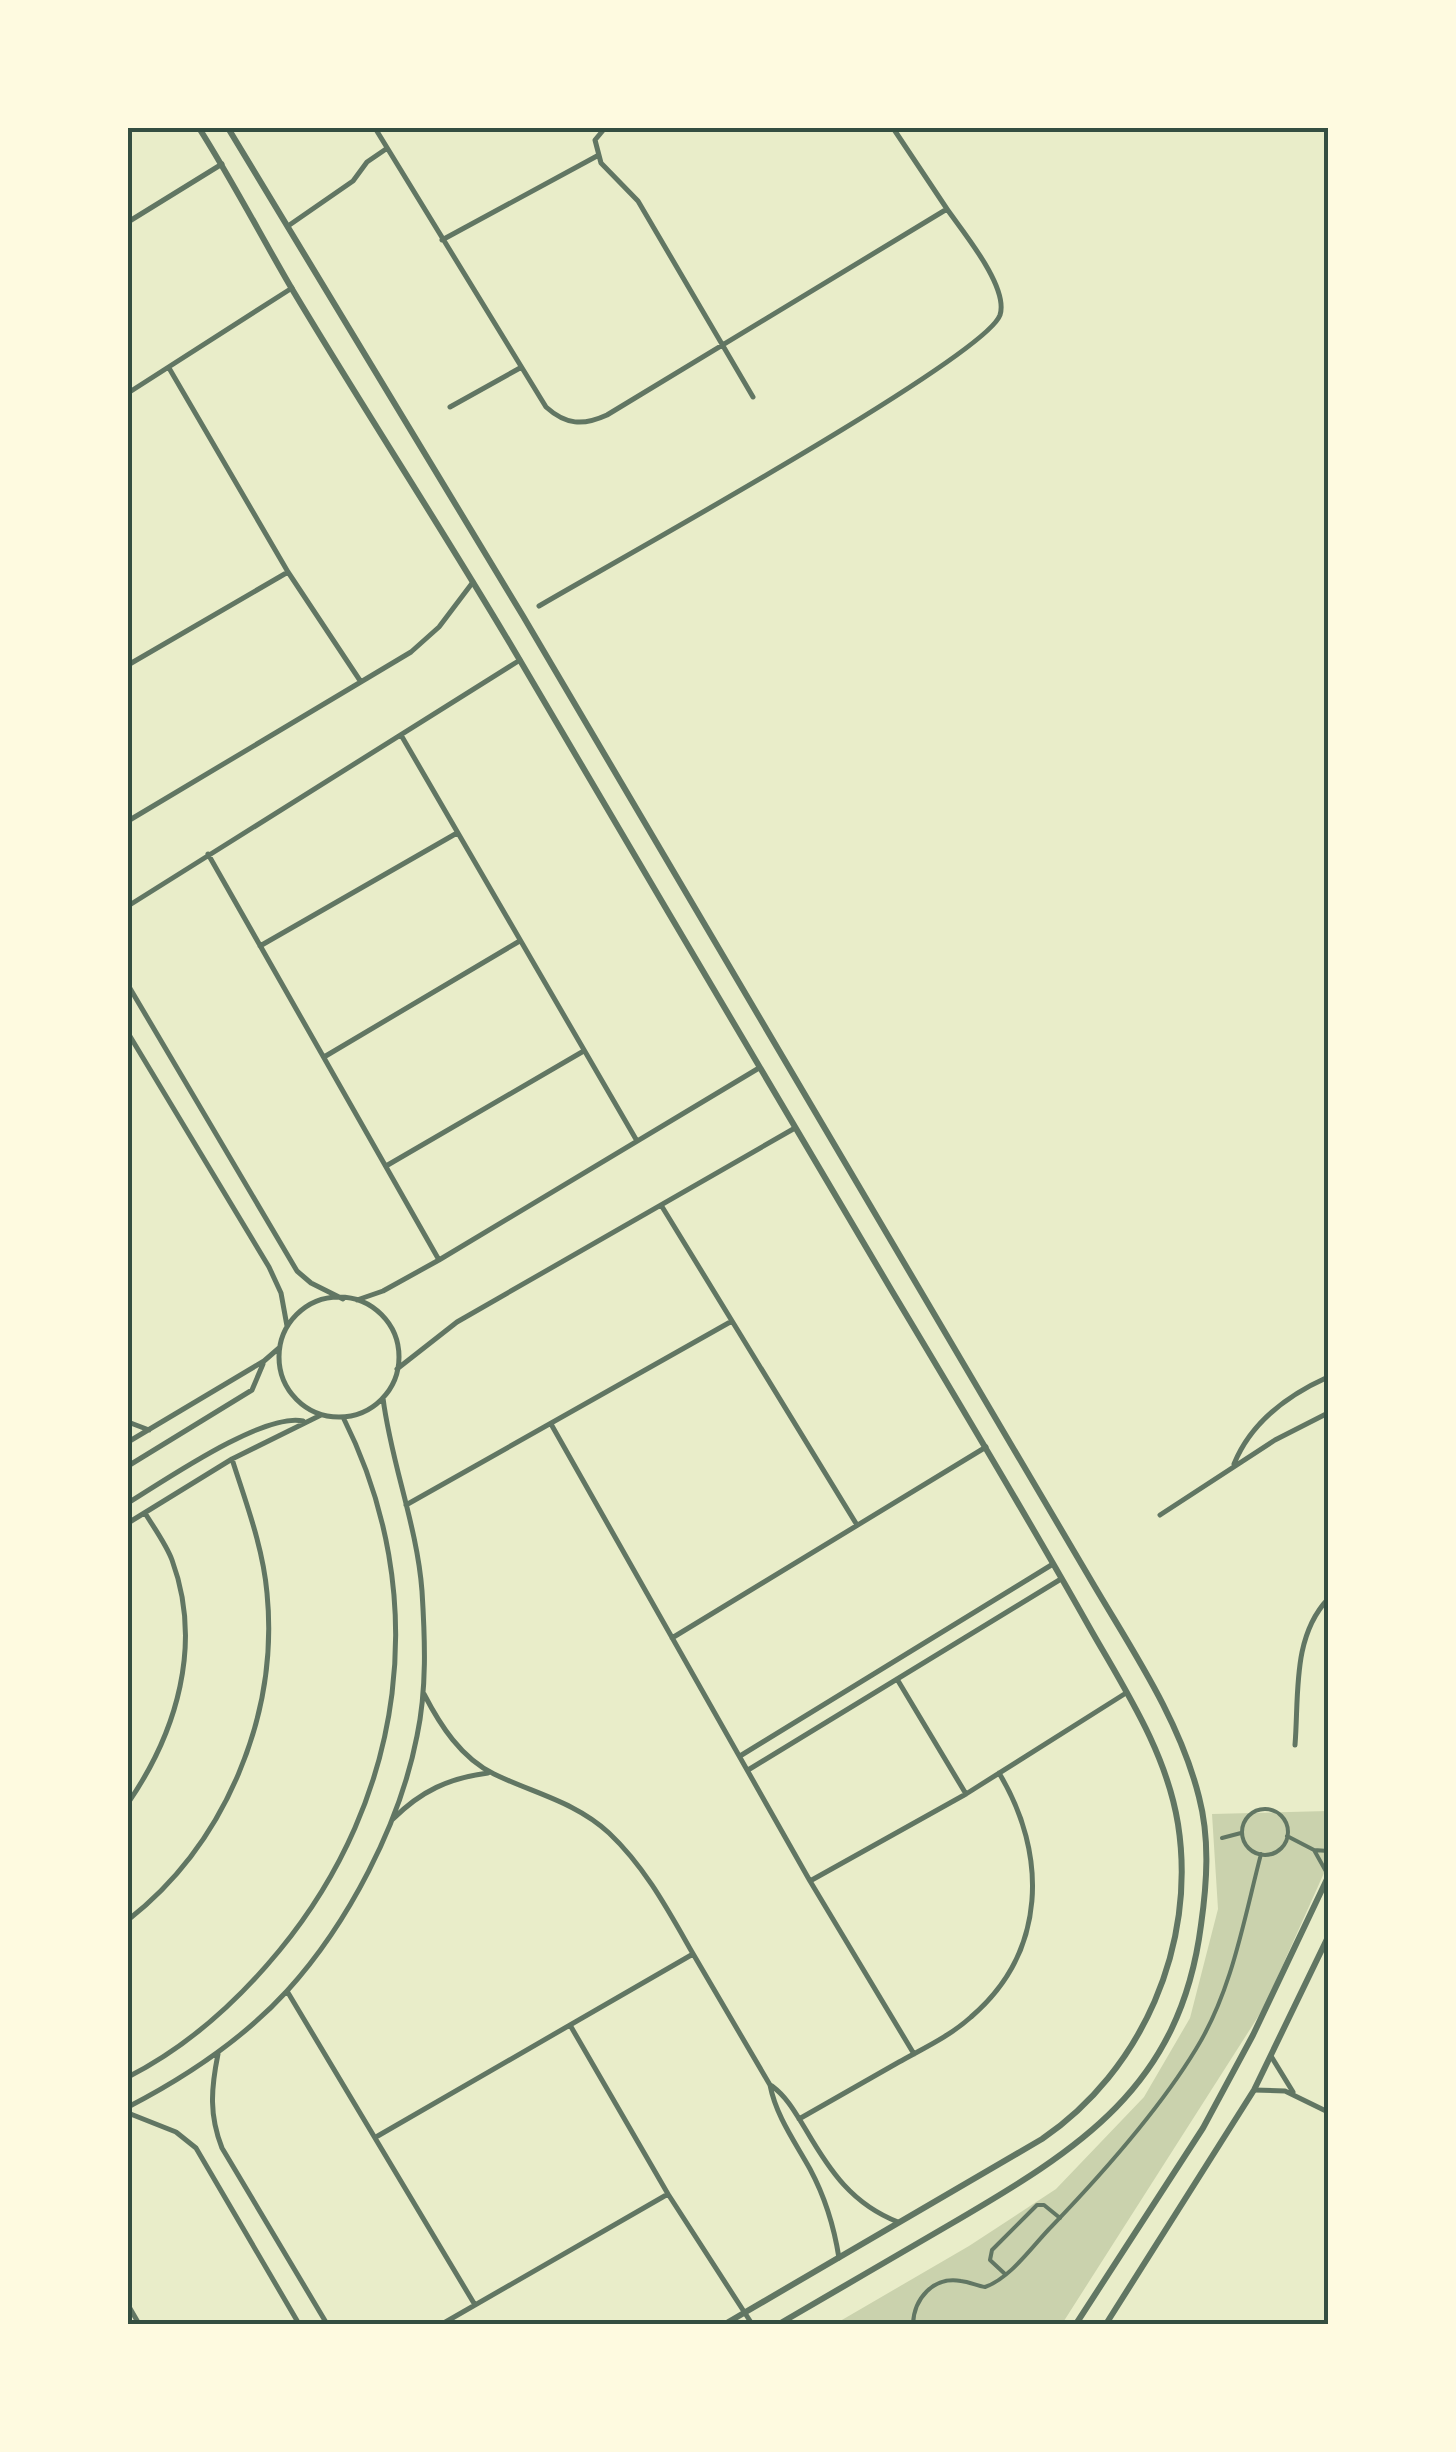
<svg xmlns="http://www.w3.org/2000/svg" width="1456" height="2452" font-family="Karla,sans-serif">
	<rect width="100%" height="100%" fill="#e9edc9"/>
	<!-- green -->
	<path fill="#cad2ad" d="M1328,1811v53l-65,145 -201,315h-227l134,-78 87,-57 88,-92 46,-79 28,-109 -6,-95z"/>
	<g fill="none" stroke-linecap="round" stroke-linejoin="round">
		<!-- pedestrian -->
		<path stroke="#617663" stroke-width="4" d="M1242 1832a23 23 0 1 1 46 0a23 23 0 1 1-46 0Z
			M1287,1836l27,14 14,1
			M1222,1838l19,-5
			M1314,1850l14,25
			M1005,2274l-15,-14 2,-10 45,-45h7l16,13
			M913,2324c1,-25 20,-48 48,-43 9,1 16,5 24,6 26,-9 48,-42 67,-61 50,-52 107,-116 144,-177 36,-58 48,-130 65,-195"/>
		<!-- minor -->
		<path stroke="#617663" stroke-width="5" d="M375,128l171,279c20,18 37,19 61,8l340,-206 -54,-81
			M605,128l-10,12 6,23 37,38 115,196
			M128,222l94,-58
			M288,226l65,-45 14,-19 19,-13
			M442,240l155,-84
			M169,368l119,204 73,110
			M128,393l164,-105
			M450,407l70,-39
			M539,606c64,-38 446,-248 461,-291 9,-28 -37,-83 -53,-106
			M128,665l160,-93
			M401,735l236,406
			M128,821l283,-169 28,-25 34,-45
			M208,854l231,406
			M128,906l392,-246
			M260,946l197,-113
			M128,985l169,286 14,12 32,16
			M128,1033l141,234 12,26 6,33
			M324,1057l194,-115
			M386,1166l196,-114
			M661,1205l196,320
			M279 1357a60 60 0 1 1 120 0a60 60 0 1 1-120 0Z
			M357,1300l26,-9 56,-31 320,-192
			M397,1369l60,-47 338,-194
			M128,1422l21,8
			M551,1424l259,457 104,173
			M128,1442l136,-81 15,-13
			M1234,1464c17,-42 54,-69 94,-87
			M128,1466l124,-76 11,-26
			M128,1503c36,-22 136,-91 175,-82
			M406,1505l326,-184
			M1160,1515l115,-75 53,-27
			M128,1523l104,-64 89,-44
			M672,1638l314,-191
			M897,1679l69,115
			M424,1694c16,31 37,64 70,80 39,19 82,28 115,59 36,34 59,77 83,119 26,44 52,89 78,133 6,31 25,57 40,84 15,28 24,57 29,89
			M1295,1745c4,-50 -3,-108 33,-146
			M740,1756l313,-192
			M748,1770l313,-191
			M128,1803c49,-71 75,-159 44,-243 -6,-16 -18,-32 -27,-47
			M393,1819c28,-28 56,-41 95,-46
			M810,1881l156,-87 160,-101
			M128,1920c97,-76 151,-204 139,-327 -4,-46 -21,-90 -35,-134
			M287,1991l188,314
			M570,2025l98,169 84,130
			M218,2054c-7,35 -9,61 4,94l105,176
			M1271,2056l22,36
			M128,2077c59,-30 109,-75 151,-126 126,-153 154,-355 64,-534
			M772,2086c16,12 24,28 34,44 24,41 46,74 92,92
			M1254,2090l31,1 43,21
			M128,2107c58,-30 115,-68 159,-116 61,-67 113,-167 130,-255 10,-47 8,-97 5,-145 -5,-66 -31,-128 -39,-193
			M128,2113l48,19 20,16 103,176
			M799,2119c33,-19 67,-38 100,-57 25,-14 51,-26 72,-45 76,-65 77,-163 28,-244
			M376,2137l317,-183
			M128,2305l11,19
			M442,2324l226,-130"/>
		<!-- tertiary -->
		<path stroke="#617663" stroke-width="6" d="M199,128c33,52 62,108 93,161 74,124 153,244 226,368 125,211 248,424 374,634 66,110 132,220 195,332 36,64 79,127 91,201 19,121 -36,247 -136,315l-317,185
			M228,128l295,488 572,971c39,66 85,134 104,210 11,42 8,86 2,128 -21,163 -122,224 -252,300 -57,33 -113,66 -170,99
			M1076,2324l127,-196 50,-93 75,-158
			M1106,2324l148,-234 74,-153"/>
	</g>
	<!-- border -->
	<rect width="1456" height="2452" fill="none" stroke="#fefae0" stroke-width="260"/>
	<rect x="130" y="130" width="1196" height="2192" fill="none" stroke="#344e41" stroke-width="4"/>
</svg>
